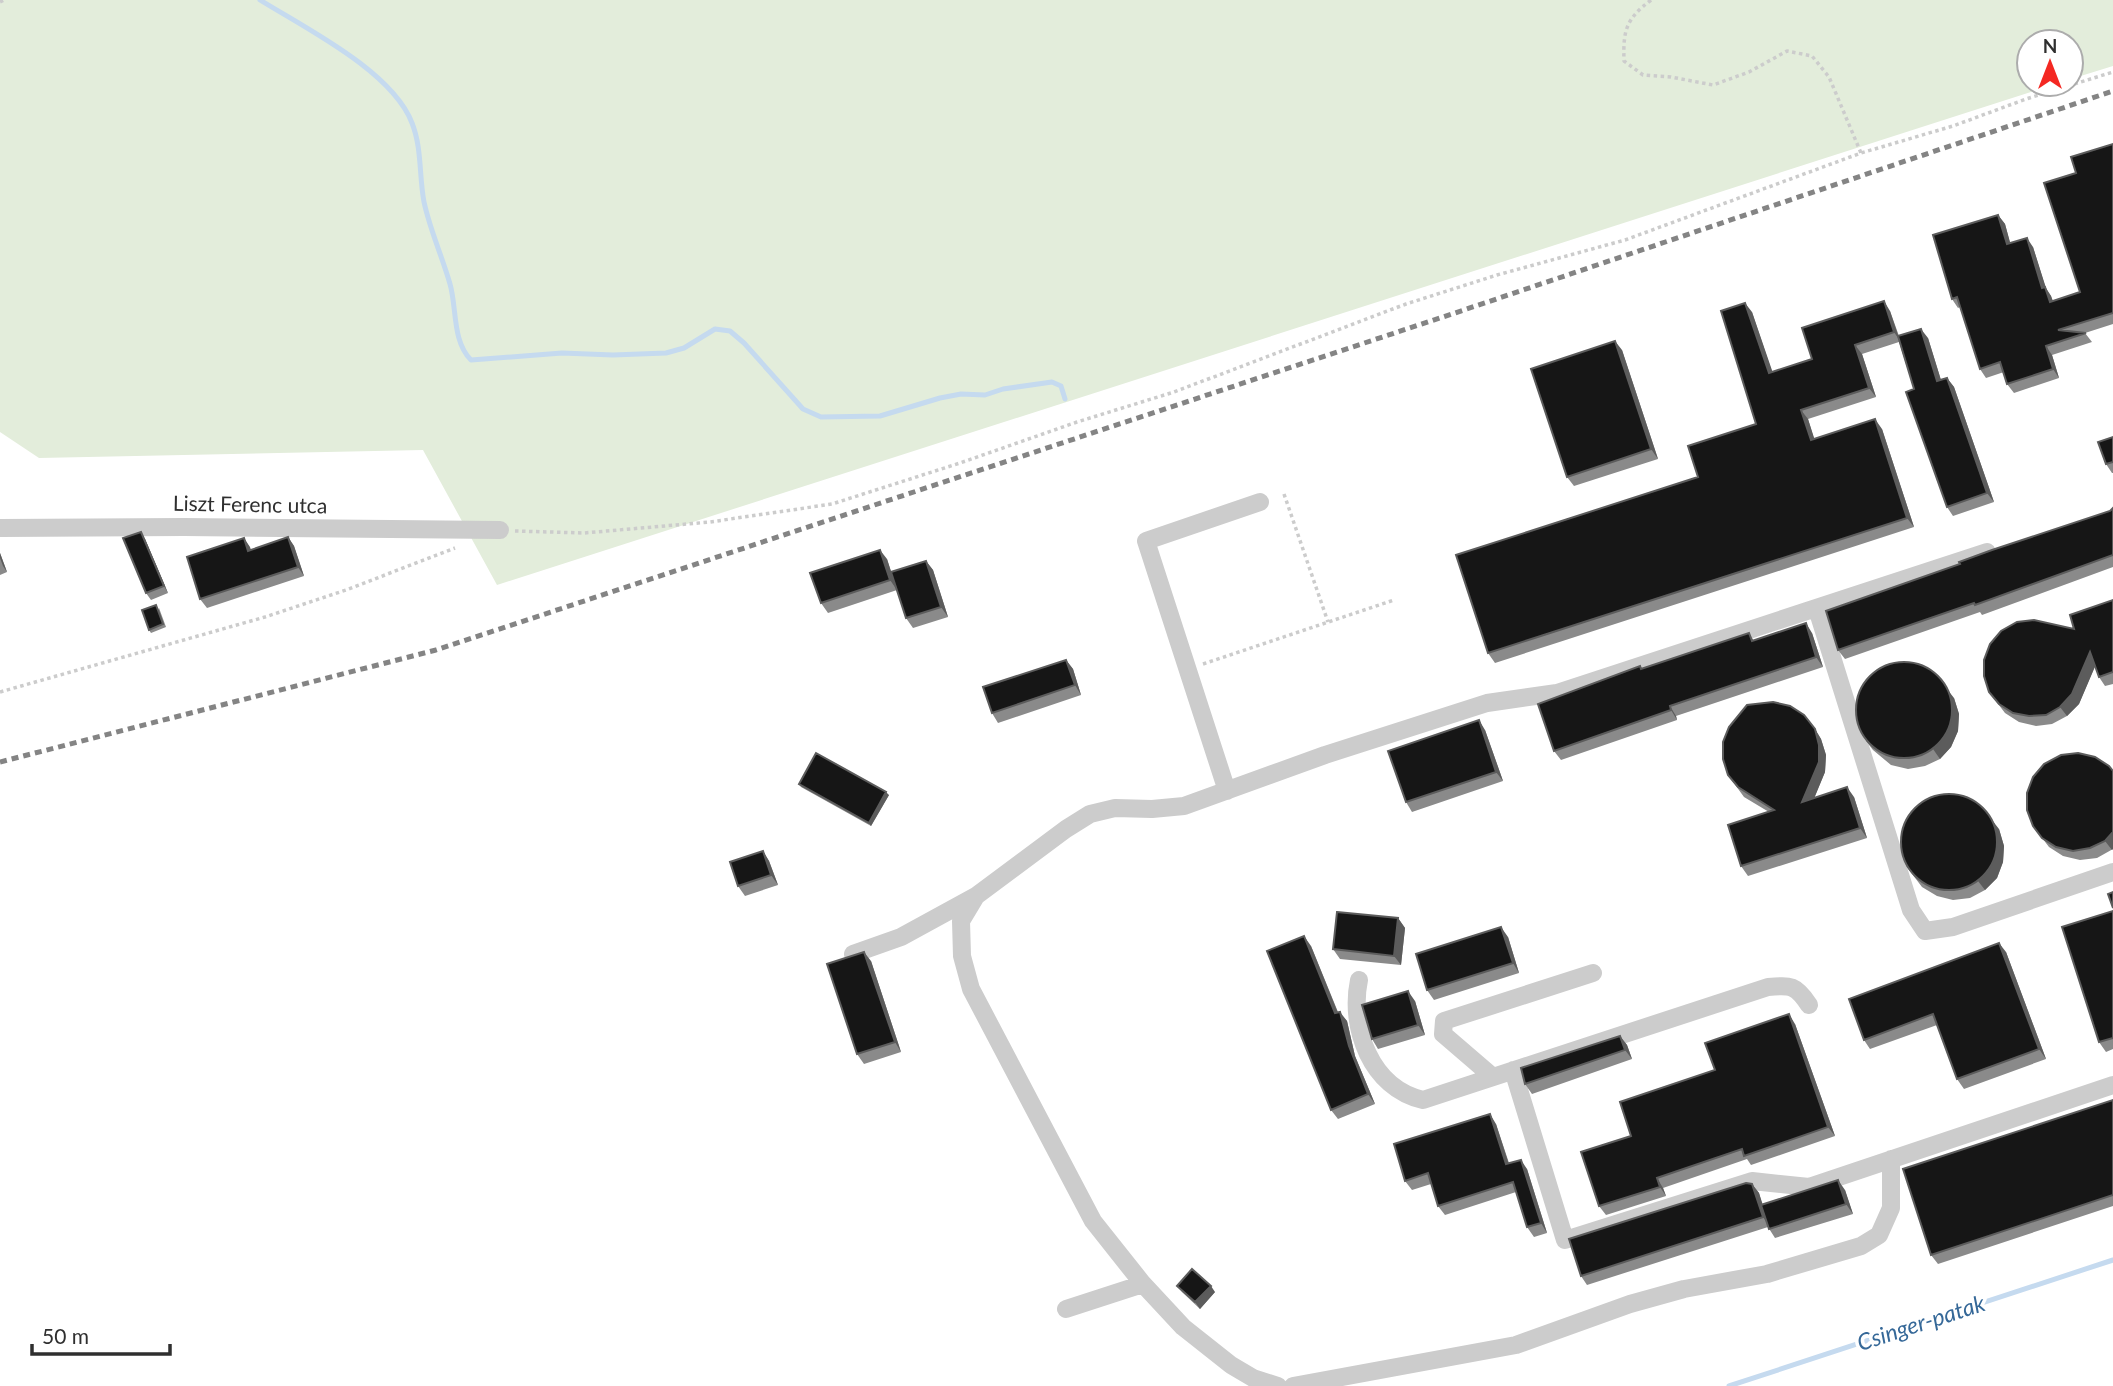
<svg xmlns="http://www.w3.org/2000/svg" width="2113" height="1386" font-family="Lato,sans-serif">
	<rect width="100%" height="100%" fill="#fff"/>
	<!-- green -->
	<path fill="#e3eddb" d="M0,0h2113v66l-42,13v-37h-42v42h27l-1559,501 -74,-135 -384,8 -39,-26z"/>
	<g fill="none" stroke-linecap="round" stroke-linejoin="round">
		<!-- stream -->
		<path stroke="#c5daef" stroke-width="5" d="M260,0c45,28 132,71 152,123 10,25 7,53 12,79 6,28 18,54 26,82 7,24 2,57 21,76l91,-7 51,2 53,-2 18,-5 31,-19 15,2 14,12 59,66 18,8 59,-1 60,-18 21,-4 24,1 18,-6 49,-7 9,4 4,13
			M1729,1386l384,-126"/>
		<!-- path -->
		<path stroke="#ccc" stroke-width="3.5" stroke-dasharray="3.5 3.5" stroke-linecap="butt" d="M1651,0c-25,19 -28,30 -27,61l19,14 28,2 42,8 36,-13 38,-21 25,5 17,21 32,76
			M0,2l4,-2
			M1284,494l44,128
			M515,531l69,2 126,-11 122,-18 128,-41 117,-41 97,-30 232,-88 91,-29 128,-35 236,-87 92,-27 73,-27 87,-27
			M1203,664l191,-64
			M0,692l265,-75 81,-27 109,-42"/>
		<!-- minor -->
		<path stroke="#ccc" stroke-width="18" d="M0,528l184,-1 316,3
			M1817,609l94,301 14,21 28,-4 160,-55
			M1227,791l-81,-250 114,-39
			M853,954l48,-17 75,-41
			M1359,980c-10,48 12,108 64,120l345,-113c23,-2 28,-2 41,18
			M1513,1070l52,170 187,-59 57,6 304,-102
			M1493,1077l-50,-43 1,-13 149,-48
			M1066,1309l77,-25
			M1278,1386l-25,-8 -22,-13 -48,-38 -40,-43 -50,-63 -122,-232 -9,-33 -1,-35 15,-25 90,-67 24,-15 25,-6 37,1 32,-3 141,-51 162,-52 70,-10 430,-141
			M1293,1386l223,-41 114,-41 54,-15 83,-15 94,-28 18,-11 12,-27v-49"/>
		<!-- rail -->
		<path stroke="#848484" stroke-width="5" stroke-dasharray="7 5" stroke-linecap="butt" d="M0,762l436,-112 1004,-332 673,-227"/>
	</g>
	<!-- wall -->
	<path fill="#8a8a8a" d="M2113,144v180l-28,9 7,9 -40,13 7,23 -45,15 -7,-9 -3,-12 -18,6 -6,-9 -20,-62 -2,1 -6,-9 46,-84 7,9 5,19 23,4 13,42 5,7 2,5 27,-9 -4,-119z
		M1890,311l9,25 29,2 13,42 6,-2 7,9 40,115 -41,14 -6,-9 -33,-118 -15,-47 -37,12 14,43 -68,22 6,20 68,-10 32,98 -419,136 -7,-10 210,-176 58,-53 -4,-112 20,60 40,-13z
		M1622,350l36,109 -84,27 -7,-9z
		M2113,437v36h-1l-6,-9z
		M2113,508v59l-131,48 -2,-3 -135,47 -7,-9 122,-86 150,-53z
		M288,537l6,9 10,30 -97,32 -7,-9 44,-61 7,12z
		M145,539l23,54 -17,7 -5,-7z
		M0,553l7,19 -7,3z
		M887,559l10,31 -69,23 -7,-10z
		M926,561l7,9 15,47 -35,11 -7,-10z
		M2113,600v84l-8,2 -6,-9 -4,-11 -16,38 -12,12 -15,8 -16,2 -17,-4 -14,-9 -16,-21z
		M159,608l7,19 -15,6 -2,-3z
		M1749,633l5,8 58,-8 11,34 -147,49 1,4 -116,40 -7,-9 88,-82z
		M1066,660l7,9 8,26 -83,28 -6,-10z
		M1954,698l5,16 -1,17 -7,16 -11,12 -15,7 -17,3 -17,-4 -18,-15 -7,-9z
		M1815,729l6,10 5,16 -1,17 -11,26 40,-1 13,41 -119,38 -7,-10 28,-54 -25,-15 -16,-22z
		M1485,730l18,51 -91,31 -6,-10z
		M2113,771v78l-16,9 -17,2 -17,-4 -14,-9 -16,-21z
		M799,784l90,11 -18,31 -70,-39z
		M1999,829l5,17 -1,16 -6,16 -12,12 -15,8 -17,2 -16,-4 -15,-9 -16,-21z
		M763,851l6,10 9,24 -33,11 -7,-10z
		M2113,911v138l-7,3 -7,-10z
		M1398,918l7,10 -4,37 -61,-6 -7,-10z
		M1508,937l11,36 -85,27 -7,-10z
		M1311,946l27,66 9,9 8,35 20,48 -37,15 -7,-9z
		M2006,952l40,107 -82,30 -7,-10 -20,-54 -67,24 -6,-9z
		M871,961l30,91 -37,12 -7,-10z
		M1415,1001l10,34 -47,14 -6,-10z
		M1795,1024l40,112 -84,29 -4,-6 -84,29 3,8 -60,19 -7,-9 32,-70 84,-66z
		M1620,1036l7,9 5,14 -100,35 -7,-10z
		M2113,1100v106l-175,58 -7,-9z
		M1496,1124l13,39 18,6 20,64 -13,4 -7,-10 -11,-35 -71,23 -7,-9 -7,-22 -19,6 -7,-9z
		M1752,1184l7,9 3,11 83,-14 8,24 -78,24 -7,-11 -181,58 -6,-9z
		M1177,1286l38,6 -15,17 -18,-17z"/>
	<!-- shaded-wall -->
	<path fill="#5c5c5c" d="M1998,215l7,9 8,29 -6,-9z
		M2027,238l6,9 13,41 5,8 5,15 -14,-23z
		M1884,301l6,10 10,30 -6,-9z
		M1745,303l7,9 24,70 -7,-9z
		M1921,329l7,9 16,52 -7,-9z
		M1615,341l7,9 36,109 -7,-10z
		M1855,345l7,9 14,43 -7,-9z
		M2046,346l6,9 7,23 -6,-9z
		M1947,378l7,9 40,115 -7,-9z
		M1801,410l7,9 10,31 -7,-10z
		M1875,419l7,10 32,98 -7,-9z
		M141,532l4,7 23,54 -4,-7z
		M288,537l6,9 10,30 -6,-9z
		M244,538l6,9 4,13 -6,-9z
		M880,550l7,9 10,31 -7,-10z
		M0,553l7,19 -4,-6 -3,-8z
		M926,561l7,9 15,47 -7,-10z
		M1806,623l6,10 11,34 -7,-10z
		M2090,652l7,10 -18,42 -12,12 -7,-9z
		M1066,660l7,9 8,26 -6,-10z
		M1947,689l7,9 5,16 -1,17 -7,16 -11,12 -7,-10z
		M1670,706l6,10 1,4 -6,-10z
		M1479,720l6,10 18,51 -7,-9z
		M1815,729l6,10 5,16 -1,17 -16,39 -7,-9z
		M1847,787l7,10 13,41 -7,-10z
		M886,792l3,3 -18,31 -2,-3z
		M1992,820l7,9 5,17 -1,16 -6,16 -12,12 -7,-9z
		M2113,832v17l-1,1 -7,-9z
		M763,851l6,10 9,24 -7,-10z
		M1398,918l7,10 -4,37 -7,-9z
		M1501,927l7,10 11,36 -6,-10z
		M1304,936l7,10 31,77 -7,-10z
		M1999,943l7,9 40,107 -7,-10z
		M864,952l7,9 30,91 -6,-10z
		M1408,991l7,10 10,34 -7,-10z
		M1340,1012l7,9 8,35 20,48 -7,-10 -19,-48z
		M1789,1014l6,10 40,112 -7,-9z
		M1620,1036l7,9 5,14 -7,-9z
		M1490,1114l6,10 16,50 -6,-10z
		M1521,1160l6,9 20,64 -6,-10z
		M1657,1178l6,10 3,8 -6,-9z
		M1838,1180l7,10 8,24 -7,-10z
		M1752,1184l7,9 11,34 -7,-10z
		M1211,1286l4,6 -15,17 -5,-7z"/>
	<!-- building -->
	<path fill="#161616" stroke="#5c5c5c" stroke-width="2" d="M2113,144v169l-55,17 28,3 -40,13 7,23 -46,15 -7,-22 -20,7 -23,-72 -5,2 -19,-64 65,-20 9,29 20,-6 15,50 3,-1 5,15 30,-10 -36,-109 32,-10 -5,-16z
		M1884,301l10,31 -39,13 14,43 -68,22 10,30 64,-21 32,99 -419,135 -32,-98 242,-78 -10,-31 68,-22 -35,-113 24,-8 24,70 43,-14 -10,-31z
		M1921,329l16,52 10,-3 40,115 -40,14 -41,-115 8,-3 -16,-53z
		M1615,341l36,108 -84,28 -36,-108z
		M2113,437v25l-7,2 -8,-22z
		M2113,508v47l-138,50 -1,-2 -136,47 -12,-39 134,-47 -1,-2 33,-12 118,-39z
		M141,532l23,54 -18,7 -23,-55z
		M288,537l10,30 -98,32 -13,-42 57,-19 4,13z
		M880,550l10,30 -69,23 -11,-30z
		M926,561l15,46 -35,11 -15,-46z
		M2113,600v72l-14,5 -9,-25 -18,42 -12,13 -14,8 -17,1 -16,-3 -14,-9 -10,-12 -5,-16v-16l6,-16 11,-13 16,-9 17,-2 40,9 -4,-14z
		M156,605l7,19 -14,6 -7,-20z
		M1806,623l10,34 -146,49 1,4 -117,41 -16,-47 102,-38 1,3 108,-36 3,8z
		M1066,660l9,25 -83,28 -9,-26z
		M1856 710a48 48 0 1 1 96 0a48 48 0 1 1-96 0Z
		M1773,702l17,4 14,9 11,14 4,16v17l-17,40 45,-15 13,41 -119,38 -13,-41 46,-15 -36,-23 -10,-12 -5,-16v-17l6,-15 18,-22z
		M1479,720l17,52 -90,30 -18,-51z
		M816,753l70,39 -17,31 -70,-39z
		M2078,753l17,4 14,9 4,5v61l-8,9 -15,7 -17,3 -17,-4 -14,-9 -9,-12 -6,-16v-17l6,-16 11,-13 17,-9z
		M1901 842a48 48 0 1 1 96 0a48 48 0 1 1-96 0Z
		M763,851l8,24 -33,11 -8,-24z
		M2113,892v16l-5,-14z
		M2113,911v127l-14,4 -37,-115z
		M1337,912l61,6 -4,38 -61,-7z
		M1501,927l12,36 -86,27 -11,-36z
		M1304,936l31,77 5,-1 9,34 19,48 -37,16 -64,-159z
		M1999,943l40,106 -82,30 -24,-65 -69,26 -15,-41z
		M864,952l31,90 -38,12 -30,-90z
		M1408,991l10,34 -46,14 -10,-34z
		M1789,1014l39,113 -84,29 -2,-7 -85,29 3,9 -61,19 -18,-54 50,-16 -11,-34 95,-32 -10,-27z
		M1620,1036l5,14 -100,34 -4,-16z
		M2113,1100v95l-182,60 -28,-86z
		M1490,1114l16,50 15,-4 20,63 -14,4 -14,-45 -75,24 -10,-33 -23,8 -11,-37z
		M1838,1180l8,24 -77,25 -8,-24z
		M1746,1183l6,1 11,33 -182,59 -12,-37z
		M1192,1269l19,17 -16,16 -18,-16z"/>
	<g text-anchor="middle" stroke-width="7" stroke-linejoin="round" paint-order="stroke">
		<!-- street labels -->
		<g font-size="21" fill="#2f2f2f" stroke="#fff">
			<text transform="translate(250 505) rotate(1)" y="7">Liszt Ferenc utca</text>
		</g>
		<!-- water labels -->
		<g font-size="23" font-style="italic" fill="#356898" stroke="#fff">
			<text transform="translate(1921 1323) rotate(-18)" y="8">Csinger-patak</text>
		</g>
	</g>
	<!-- north arrow -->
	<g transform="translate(2050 63)"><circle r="33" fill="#ffffff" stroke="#acacac" stroke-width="2"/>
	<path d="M0-5L12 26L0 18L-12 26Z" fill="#f42822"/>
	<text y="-10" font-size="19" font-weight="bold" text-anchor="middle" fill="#2f2f2f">N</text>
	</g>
	<!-- scale -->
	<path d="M32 1344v10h138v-10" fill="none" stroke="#2f2f2f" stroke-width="3.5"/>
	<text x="42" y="1344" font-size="21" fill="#2f2f2f" stroke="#ffffff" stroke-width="5" paint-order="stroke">50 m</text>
</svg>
